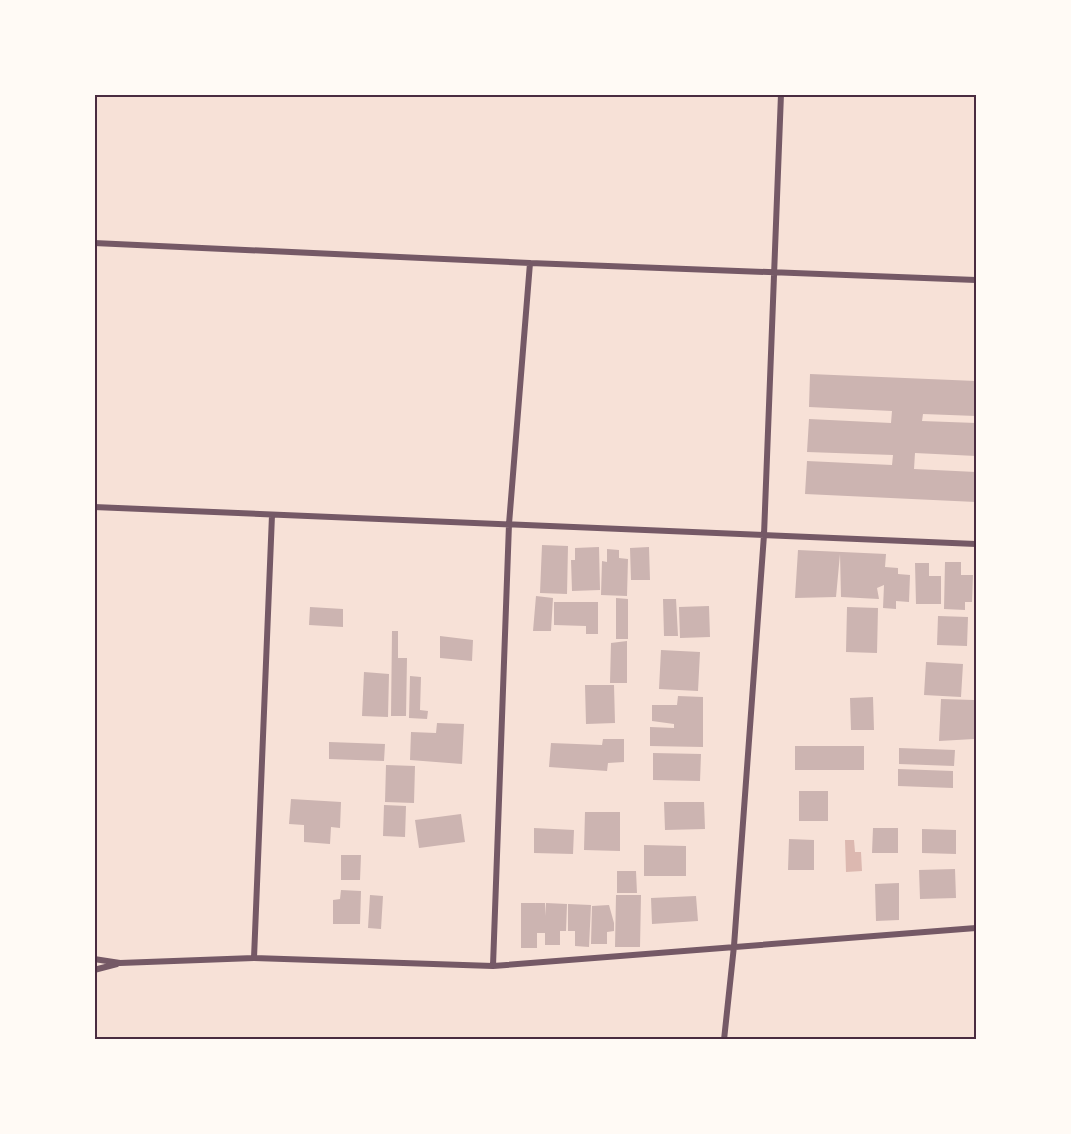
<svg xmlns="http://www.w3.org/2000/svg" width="1071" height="1134" font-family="'Work Sans',sans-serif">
	<rect width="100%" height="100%" fill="#f7e1d7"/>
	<!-- water -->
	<path fill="#dcb8b0" d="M845,840h9l1,12h6l1,19 -16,1z"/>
	<!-- building -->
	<path fill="#ccb4b1" d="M810,374l166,7v35l-53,-2 -1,7 54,2v33l-61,-3 -1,16 62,3v30l-171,-8 2,-33 85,4 1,-10 -86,-3 2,-33 82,4 1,-12 -83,-4z
		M542,545l26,1 -1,48 -27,-1z
		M599,547l1,43 -28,1 -1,-31h4v-12z
		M649,547l1,33h-19l-1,-32z
		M607,549l12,1v8l9,1 -1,37 -26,-1 1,-34 5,1z
		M798,550l88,4 -1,13 13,1v6l12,1 -1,27 -13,-1v8l-13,-1 1,-23 -7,3 2,11 -38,-2 -1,-43 -4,43 -41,1z
		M945,562h16v13h12l-1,27h-7v8l-21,-1z
		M915,563h14v13h12v28h-25z
		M536,596l17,2 -2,33h-18z
		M616,598l12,1v40h-12z
		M663,599h13l2,37h-14z
		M554,602h44v32h-12v-8l-32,-1z
		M709,606l1,31 -30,1 -1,-31z
		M310,607l33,2v18l-34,-2z
		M847,607l31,1 -1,45 -31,-1z
		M938,616l30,1 -1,29 -30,-1z
		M392,631h6v27h9l-1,58h-15z
		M440,636l33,4 -1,21 -32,-3z
		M627,641v42h-17l1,-40z
		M661,650l39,2 -2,39 -39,-2z
		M926,662l37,2 -2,33 -37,-2z
		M364,672l25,2 -1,43 -26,-1z
		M410,676l11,1 -1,33 8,1 -1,8 -18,-1z
		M585,685h29l1,38 -29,1z
		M678,696l25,1v50l-53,-1v-19l24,1v-4l-22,-3v-16h25z
		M873,697l1,33h-23l-1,-32z
		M941,699l33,1v39l-35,2z
		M437,723l27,1 -2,40 -52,-4 1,-28 25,1z
		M603,739h21v23l-16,1 -1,8 -58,-4 2,-24 51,2z
		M329,742l56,2 -1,17 -55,-2z
		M795,746h69v24h-69z
		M899,748l56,2 -1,16 -55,-2z
		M653,753l48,1 -1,27 -47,-1z
		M386,765l29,1 -1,37 -29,-1z
		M898,769l55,2v17l-55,-2z
		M799,791h29v30h-29z
		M291,799l50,3 -1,26 -9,-1 -1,17 -26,-2v-17l-15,-1z
		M664,802h40l1,27 -40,1z
		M384,805l22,1 -1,31 -22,-1z
		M585,812h35v39l-36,-1z
		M461,814l4,28 -46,6 -4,-28z
		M534,828l40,2 -1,24 -39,-1z
		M873,828h25v25h-26z
		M922,829l34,1v24l-34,-1z
		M789,839l25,1v30h-26z
		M644,845l42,1v30h-42z
		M341,855h20l-1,25h-19z
		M955,869l1,29 -36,1 -1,-29z
		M617,871h19l1,22h-20z
		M899,883v37l-23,1 -1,-37z
		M341,890l20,1 -1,33h-27v-24l7,-1z
		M370,895l13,1 -2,33 -13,-1z
		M616,895h25l-1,52h-25z
		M696,896l2,25 -46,3 -1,-26z
		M521,903h24l1,13v-13l21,1 -1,27h-6v14h-15v-12h-8v15h-16z
		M568,904l23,1 -2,42 -14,-1v-15h-7z
		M609,905l5,18v8l-7,1v12h-16l1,-38z"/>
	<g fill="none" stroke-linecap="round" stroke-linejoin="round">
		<!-- minor -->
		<path stroke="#755966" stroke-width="6" d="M94,243l436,20 446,17
			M94,507l882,37
			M254,958l18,-443
			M94,959l26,4 134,-5 239,8 483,-38
			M493,966l16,-442 21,-261
			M94,970l23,-6
			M724,1040l10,-94 30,-411 17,-441"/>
	</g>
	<!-- border -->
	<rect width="1071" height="1134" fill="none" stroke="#fffaf5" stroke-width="192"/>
	<rect x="96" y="96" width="879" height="942" fill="none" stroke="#4a2c40" stroke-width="2"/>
</svg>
